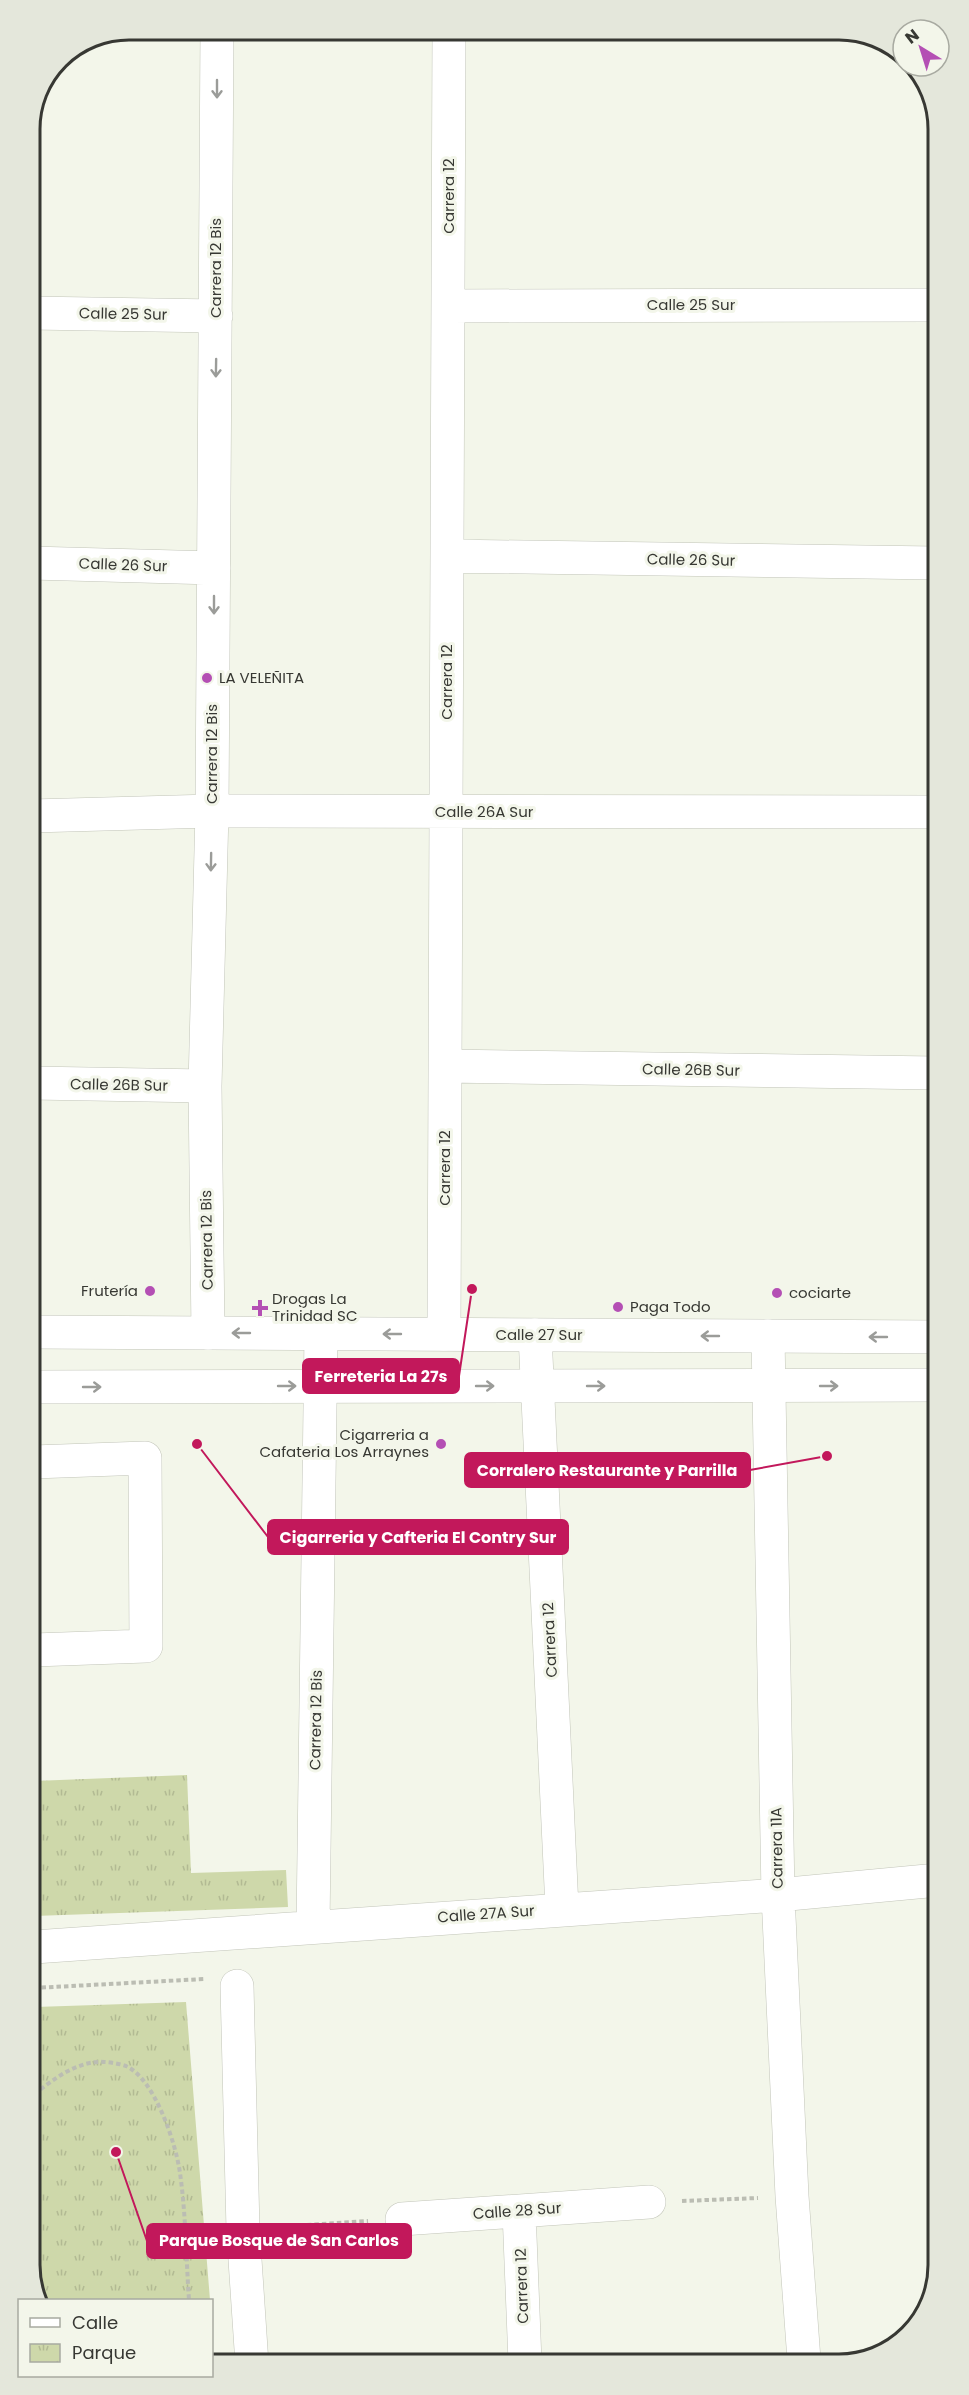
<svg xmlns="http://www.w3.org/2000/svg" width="969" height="2395" font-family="Poppins,sans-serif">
	<defs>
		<pattern id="park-tufts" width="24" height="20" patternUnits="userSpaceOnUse" patternTransform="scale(1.5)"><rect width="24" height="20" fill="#ced8aa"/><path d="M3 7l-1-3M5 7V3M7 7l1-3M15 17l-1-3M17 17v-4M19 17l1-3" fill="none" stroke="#b2ba93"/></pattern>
	</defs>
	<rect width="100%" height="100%" fill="#f3f6ea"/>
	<!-- park -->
	<path fill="url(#park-tufts)" d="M187,1775l4,98 95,-3 2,37 -254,9v-135z
		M186,2002l24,298h-173l-2,-3v-290z"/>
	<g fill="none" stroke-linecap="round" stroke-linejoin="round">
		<!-- minor casing -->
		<g stroke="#c2c5b9" stroke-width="34">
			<path id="minor" d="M449,306l485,-1
				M31,313l185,3
				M448,556l487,7
				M31,563l183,5
				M32,816l180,-5 724,1
				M446,1066l490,7
				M32,1083l173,3
				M208,1333l-3,-247 7,-275 5,-781
				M444,1334l5,-1304
				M535,1335l27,573
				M768,1336l10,559 14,301 12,164
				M33,1462l112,-4 1,188 -112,4
				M313,1926l8,-592
				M34,1947l744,-52 160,-15
				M237,1986l6,244 9,134
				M519,2211l6,151
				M402,2219l247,-17"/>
		</g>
		<!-- major casing -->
		<g stroke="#c2c5b9" stroke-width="34">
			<path id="major" d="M33,1332l904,5
				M33,1387l904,-2"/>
		</g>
		<!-- path -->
		<path stroke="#bbbdb3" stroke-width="4" stroke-dasharray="4.5 3" stroke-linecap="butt" d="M34,1988l170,-9
			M35,2094c18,-15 44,-34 69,-32 6,0 16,2 22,4 29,13 50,78 54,107 6,42 6,85 9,127
			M682,2201l76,-3
			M277,2227l91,-6"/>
		<!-- minor -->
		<use href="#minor" stroke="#fff" stroke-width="33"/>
		<!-- major -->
		<use href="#major" stroke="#fff" stroke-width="33"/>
	</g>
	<!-- one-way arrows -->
	<defs><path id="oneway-shaft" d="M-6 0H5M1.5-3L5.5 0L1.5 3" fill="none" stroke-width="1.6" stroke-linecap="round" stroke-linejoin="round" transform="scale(1.5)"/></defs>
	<g stroke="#9b9c99">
		<use href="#oneway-shaft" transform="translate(217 89) rotate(90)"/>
		<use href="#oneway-shaft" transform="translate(216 368) rotate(91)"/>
		<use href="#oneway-shaft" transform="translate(214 605) rotate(90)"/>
		<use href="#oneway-shaft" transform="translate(211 862) rotate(91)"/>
		<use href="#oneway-shaft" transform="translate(241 1333) rotate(-180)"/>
		<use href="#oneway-shaft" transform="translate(392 1334) rotate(-180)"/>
		<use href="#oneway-shaft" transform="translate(710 1336) rotate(-180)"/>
		<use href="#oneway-shaft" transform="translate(878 1337) rotate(-180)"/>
		<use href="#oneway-shaft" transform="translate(287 1386)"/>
		<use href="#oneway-shaft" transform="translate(485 1386)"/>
		<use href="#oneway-shaft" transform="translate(596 1386)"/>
		<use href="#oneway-shaft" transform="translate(829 1386)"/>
		<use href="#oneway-shaft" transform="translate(92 1387)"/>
	</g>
	<!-- markers -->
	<g fill="#b44fb4" stroke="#f3f6ea" stroke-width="2">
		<circle cx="207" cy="678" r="6"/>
		<circle cx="150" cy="1291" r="6"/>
		<circle cx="777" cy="1293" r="6"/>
		<circle cx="618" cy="1307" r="6"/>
		<path d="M257 1299h6v6h6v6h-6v6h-6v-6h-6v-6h6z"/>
		<circle cx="441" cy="1444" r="6"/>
	</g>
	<g text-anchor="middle" stroke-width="6" stroke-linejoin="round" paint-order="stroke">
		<!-- street labels -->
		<g font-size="15" fill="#373833" stroke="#f3f6ea">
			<text transform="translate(449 196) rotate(-90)" y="5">Carrera 12</text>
			<text transform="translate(216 268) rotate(-90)" y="5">Carrera 12 Bis</text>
			<text x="691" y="310">Calle 25 Sur</text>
			<text transform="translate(123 314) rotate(1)" y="5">Calle 25 Sur</text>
			<text transform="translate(691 560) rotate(1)" y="5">Calle 26 Sur</text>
			<text transform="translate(123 565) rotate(2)" y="5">Calle 26 Sur</text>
			<text transform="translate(447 682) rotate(-90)" y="5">Carrera 12</text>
			<text transform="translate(212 754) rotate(-90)" y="5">Carrera 12 Bis</text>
			<text x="484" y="817">Calle 26A Sur</text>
			<text transform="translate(691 1070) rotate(1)" y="5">Calle 26B Sur</text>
			<text transform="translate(119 1085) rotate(1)" y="5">Calle 26B Sur</text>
			<text transform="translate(445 1168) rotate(-90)" y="5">Carrera 12</text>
			<text transform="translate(207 1240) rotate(-91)" y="5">Carrera 12 Bis</text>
			<text x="539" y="1340">Calle 27 Sur</text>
			<text transform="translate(550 1640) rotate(-93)" y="5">Carrera 12</text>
			<text transform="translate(316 1720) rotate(-89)" y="5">Carrera 12 Bis</text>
			<text transform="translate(777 1848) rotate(-91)" y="5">Carrera 11A</text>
			<text transform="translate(486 1914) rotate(-4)" y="5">Calle 27A Sur</text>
			<text transform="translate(517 2211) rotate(-4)" y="5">Calle 28 Sur</text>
			<text transform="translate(522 2286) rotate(-92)" y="5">Carrera 12</text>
		</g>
		<!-- poi labels -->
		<g font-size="15" fill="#373833" stroke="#f3f6ea" text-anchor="start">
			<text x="219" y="683">LA VELEÑITA</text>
			<text x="138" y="1296" text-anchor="end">Frutería</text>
			<text x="789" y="1298">cociarte</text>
			<text x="272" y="1304">Drogas La<tspan x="272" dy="17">Trinidad SC</tspan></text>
			<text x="630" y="1312">Paga Todo</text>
			<text x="429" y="1440" text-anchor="end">Cigarreria a<tspan x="429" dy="17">Cafateria Los Arraynes</tspan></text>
		</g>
	</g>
	<!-- crop -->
	<path d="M0 0H969V2395H0ZM129 40H839A89 89 0 0 1 928 129V2265A89 89 0 0 1 839 2354H129A89 89 0 0 1 40 2265V129A89 89 0 0 1 129 40Z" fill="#e4e7db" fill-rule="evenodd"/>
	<path fill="none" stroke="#373833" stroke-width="3" d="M129 40H839A89 89 0 0 1 928 129V2265A89 89 0 0 1 839 2354H129A89 89 0 0 1 40 2265V129A89 89 0 0 1 129 40Z"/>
	<!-- callouts -->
	<path fill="none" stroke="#c2185b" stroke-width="2" d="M472 1289L459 1376M827 1456L750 1470M197 1444L268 1537M116 2152L147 2241"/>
	<g fill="#c2185b" stroke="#f3f6ea" stroke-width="2">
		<circle cx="472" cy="1289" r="6"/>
		<circle cx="827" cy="1456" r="6"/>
		<circle cx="197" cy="1444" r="6"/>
		<circle cx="116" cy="2152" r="6"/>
	</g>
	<g fill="#c2185b" stroke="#c2185b" stroke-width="2">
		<rect x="303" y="1359" width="156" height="34" rx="6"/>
		<rect x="465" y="1453" width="285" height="34" rx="6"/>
		<rect x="268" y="1520" width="300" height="34" rx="6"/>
		<rect x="147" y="2224" width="264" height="34" rx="6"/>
	</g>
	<g font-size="16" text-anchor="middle" font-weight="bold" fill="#fff">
		<text x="381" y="1382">Ferreteria La 27s</text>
		<text x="607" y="1476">Corralero Restaurante y Parrilla</text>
		<text x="418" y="1543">Cigarreria y Cafteria El Contry Sur</text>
		<text x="279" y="2246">Parque Bosque de San Carlos</text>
	</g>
	<!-- legend -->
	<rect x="18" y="2299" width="195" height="78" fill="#f3f6ea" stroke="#a8aaa1" stroke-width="1.5"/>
	<rect x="30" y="2318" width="30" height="9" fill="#ffffff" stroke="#a8aaa1" stroke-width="1.5"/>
	<text x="72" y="2329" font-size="18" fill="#373833">Calle</text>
	<rect x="30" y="2344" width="30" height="18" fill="url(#park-tufts)" stroke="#a8aaa1" stroke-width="1.5"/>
	<text x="72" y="2359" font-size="18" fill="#373833">Parque</text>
	<!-- north arrow -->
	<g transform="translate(921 48) rotate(322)"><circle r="28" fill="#f3f6ea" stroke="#a8aaa1" stroke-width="1.5"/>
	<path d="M0-4.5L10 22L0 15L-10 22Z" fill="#b44fb4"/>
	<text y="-9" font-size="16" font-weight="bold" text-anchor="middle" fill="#373833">N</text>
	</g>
</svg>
